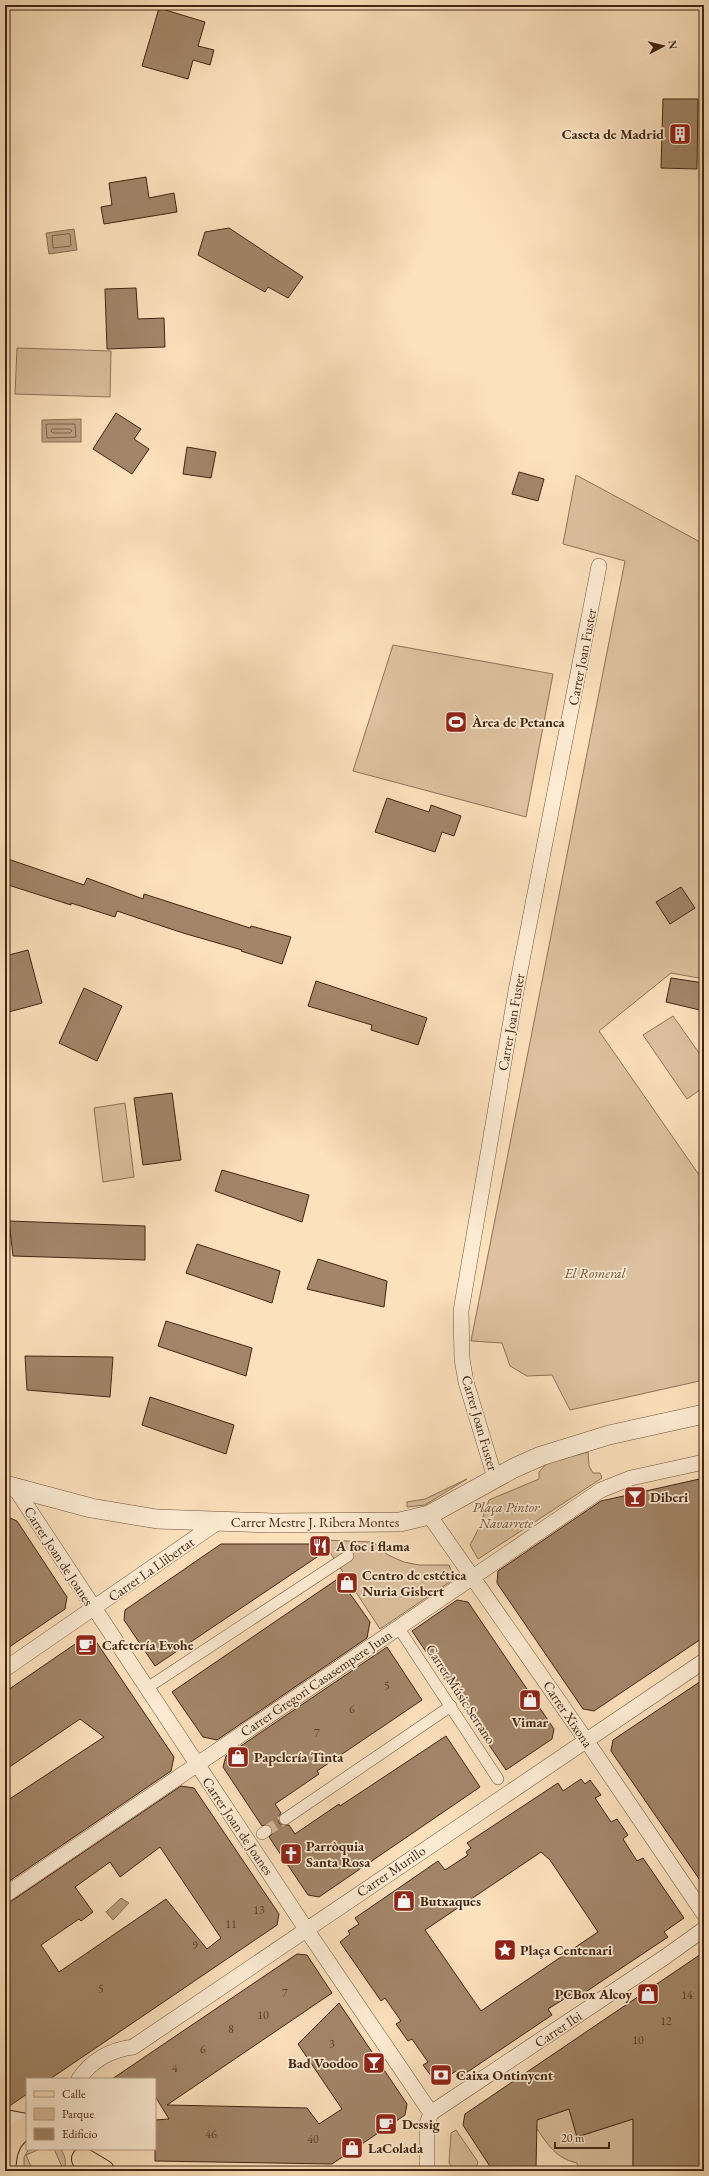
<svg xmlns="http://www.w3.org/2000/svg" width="709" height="2176" font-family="'EB Garamond',serif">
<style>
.green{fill:#ddc1a0;stroke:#907258}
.water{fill:#bda183;stroke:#8c6f55}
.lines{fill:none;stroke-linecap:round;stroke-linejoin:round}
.shore{stroke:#80624a;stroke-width:1}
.building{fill:#a3866a;stroke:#432411;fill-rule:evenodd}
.pedestrian-tunnel{stroke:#d7bb9b;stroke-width:11;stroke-dasharray:11 5.5;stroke-linecap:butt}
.pedestrian-casing{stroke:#71533c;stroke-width:12}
.minor-casing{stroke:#71533c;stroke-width:16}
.tertiary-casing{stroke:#71533c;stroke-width:20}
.secondary-casing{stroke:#432411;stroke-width:24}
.primary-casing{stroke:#432411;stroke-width:24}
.pedestrian{stroke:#fdecd4;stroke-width:11}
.minor{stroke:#fdecd4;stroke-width:15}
.tertiary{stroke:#fdecd4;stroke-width:19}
.secondary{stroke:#fdecd4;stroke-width:22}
.primary{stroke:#fce1bd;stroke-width:22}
.labels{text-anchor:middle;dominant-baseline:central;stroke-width:3.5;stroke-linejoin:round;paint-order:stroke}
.number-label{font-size:12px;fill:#5b3c27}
.poi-label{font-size:14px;font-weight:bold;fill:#432411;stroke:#fdecd4;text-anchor:start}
.street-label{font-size:14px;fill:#432411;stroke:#fdecd4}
.park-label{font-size:14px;font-style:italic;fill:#6a4b35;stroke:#fdecd4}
</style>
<rect width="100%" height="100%" fill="#fce1bd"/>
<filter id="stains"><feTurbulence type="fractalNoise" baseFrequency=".005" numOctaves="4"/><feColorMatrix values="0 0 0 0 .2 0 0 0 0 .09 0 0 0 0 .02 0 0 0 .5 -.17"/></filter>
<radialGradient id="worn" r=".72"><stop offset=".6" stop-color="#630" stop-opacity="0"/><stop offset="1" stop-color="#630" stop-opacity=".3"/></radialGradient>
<path class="green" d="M17,348L111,351L110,397L15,394Z
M576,475L704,544V979L671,973L599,1031L704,1182V1380L570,1410L552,1375L527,1376L510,1366L502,1343L471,1341L625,561L563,544Z
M393,645L553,674L526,817L353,771Z
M673,1016L704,1060V1087L687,1099L643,1035Z
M125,1103L134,1177L103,1182L94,1108Z
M588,1452L589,1466L593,1473H600L602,1478L478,1559L470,1545L479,1528L489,1500L539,1479V1472L547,1463Z
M467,1479L425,1505L407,1507V1502L425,1499Z
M322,1540L373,1542L388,1555L404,1562L419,1565H449L454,1579L380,1629Z
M569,2109L577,2137L633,2119V2171L578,2170L577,2163C557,2159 548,2145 537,2129H526L542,2110L547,2116Z
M456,2130L478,2162L476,2168L452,2167L449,2163L451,2133Z
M29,2149H40L26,2155L33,2171L24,2170V2157Z
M54,2149H61C65,2156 67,2163 64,2171H60L63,2169Z"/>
<path class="water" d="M74,229L77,250L49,254L46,233Z
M81,419V442H42V420Z
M121,1898L129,1903L113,1920L106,1912Z"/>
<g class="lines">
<path class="shore" d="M70,234L71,246L53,248L52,236Z
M48,424H75L76,437L47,438L46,425Z
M53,429H70L72,431L70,433H53L51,431Z"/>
</g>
<path class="building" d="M159,8L205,22L198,46L214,50L210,65L193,60L188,79L142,66Z
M663,99H698L697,169L661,168Z
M146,177L149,198L174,193L177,212L104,224L101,207L112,205L109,183Z
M229,228L303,277L288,298L268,287L265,292L198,255L205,232Z
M136,288L138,319L164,318L165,347L107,349L105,289Z
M116,413L141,429L134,439L149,449L132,474L93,449Z
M187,447L216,452L211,478L183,474Z
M519,472L544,479L538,501L512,494Z
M387,798L429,812L431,805L461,816L454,836L442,832L435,852L375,832Z
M5,858L84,885L87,878L143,899L144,894L250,928L251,926L291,937L282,964L241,951L242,950L183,933L117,911L115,917L71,903V905L5,884Z
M681,887L695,908L670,924L656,902Z
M28,950L42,1003L5,1013V956Z
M671,978L704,983V1011L666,1002Z
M316,981L427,1018L418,1045L371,1030L372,1025L308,1006Z
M84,988L122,1006L97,1061L59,1043Z
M172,1093L181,1160L143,1165L134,1098Z
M222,1170L309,1195L302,1222L215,1191Z
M9,1221L145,1226V1260L13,1256Z
M197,1244L280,1271L272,1303L186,1273Z
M318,1259L387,1281L384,1307L307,1289Z
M166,1321L252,1348L246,1376L158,1346Z
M25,1356L113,1357L110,1397L27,1390Z
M150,1397L234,1425L226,1454L142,1425Z
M704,1478V1637L594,1711L583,1709L497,1583L498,1571L601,1501Z
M5,1516L17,1521L67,1597L65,1609L5,1650Z
M221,1544H316L323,1553L155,1666L124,1620L125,1610Z
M339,1578L370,1622L367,1638L217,1740L203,1737L172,1692Z
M457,1600L468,1602L554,1729L552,1739L506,1770L412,1631Z
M84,1638L95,1640L174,1757L171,1771L5,1884V1802L104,1737L80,1719L5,1770V1692Z
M387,1647L422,1700L317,1771L319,1774L275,1804L281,1813L279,1816V1823L282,1825H289L295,1834L339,1804L340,1806L446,1736L480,1787L319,1897L308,1895L269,1837L273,1833L272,1827L268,1824L262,1826L223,1767L226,1756Z
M704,1679V1886L611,1751L613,1740Z
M581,1779L585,1784L590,1780L601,1795L595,1798L611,1822L617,1819L628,1835L623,1839L637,1861L643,1858L684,1918L664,1932L668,1937L575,1999L572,1994L548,2009L552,2015L460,2077L456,2071L441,2081L439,2078L435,2081L423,2065L428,2062L412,2039L408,2041L396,2024L401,2021L385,1998L381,2001L340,1942L350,1934L348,1931L359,1924L355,1918L406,1883L438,1861L445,1870L468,1855L466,1852L471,1848L467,1843L558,1783L563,1791ZM541,1852L550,1860L598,1932L481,2011L425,1930Z
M181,1786L194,1788L279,1914L277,1925L50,2079H27V2094L5,2109V1904L10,1902ZM160,1847L221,1938L207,1949L166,1899L59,1972L41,1945L79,1919L81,1921L93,1912L75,1887L110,1862L120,1877Z
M704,1952V2171H633V2119L577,2137L569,2109L537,2120L536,2169L491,2168L463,2125L465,2114Z
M297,1954L307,1955L332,1993L167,2105L307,2108L319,2124L342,2109L298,2044L339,2003L407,2104L405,2115L332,2164L155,2161V2120L169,2119L155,2096V2079H112Z"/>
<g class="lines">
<path class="pedestrian-tunnel" d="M266,1831L285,1819"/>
<g class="pedestrian-casing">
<path id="pedestrian" d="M398,1627L498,1779
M147,1688L348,1556
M285,1819L451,1706
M262,1834L266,1831"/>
</g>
<g class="minor-casing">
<path id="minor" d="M495,1478L466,1382L462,1359L461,1311L516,991L599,566
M15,1488L306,1929L431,2113
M429,1515L586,1740L704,1914
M5,1669L218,1522
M5,1895L601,1490L631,1478L704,1462
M79,2079C92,2060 110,2050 133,2047L704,1661
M431,2113L665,1957L704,1929
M427,2171V2124L431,2113"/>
</g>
<g class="tertiary-casing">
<path id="tertiary" d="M5,1485L91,1508L157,1519L272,1523L400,1522L429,1515L514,1468L541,1456L609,1435L704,1414"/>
</g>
<g class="secondary-casing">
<path id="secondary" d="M5,2121L27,2125"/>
</g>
<g class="primary-casing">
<path id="primary" d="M83,2159L103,2171
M5,2162C6,2147 13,2134 27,2127"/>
</g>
<use href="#pedestrian" class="pedestrian"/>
<use href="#minor" class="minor"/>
<use href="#tertiary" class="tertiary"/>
<use href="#secondary" class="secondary"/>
<use href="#primary" class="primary"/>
</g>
<defs>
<g id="building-square" transform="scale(1.15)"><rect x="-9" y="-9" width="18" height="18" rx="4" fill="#8f2418" stroke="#fdecd4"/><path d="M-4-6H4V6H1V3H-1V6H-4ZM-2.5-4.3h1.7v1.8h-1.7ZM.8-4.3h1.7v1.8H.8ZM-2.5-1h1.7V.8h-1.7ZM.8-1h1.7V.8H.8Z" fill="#fff"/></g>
<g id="stadium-square" transform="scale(1.15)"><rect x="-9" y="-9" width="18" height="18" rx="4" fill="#8f2418" stroke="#fdecd4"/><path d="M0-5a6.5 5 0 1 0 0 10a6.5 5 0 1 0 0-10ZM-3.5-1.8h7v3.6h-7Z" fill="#fff"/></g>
<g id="bar-square" transform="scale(1.15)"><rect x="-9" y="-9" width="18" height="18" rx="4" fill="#8f2418" stroke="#fdecd4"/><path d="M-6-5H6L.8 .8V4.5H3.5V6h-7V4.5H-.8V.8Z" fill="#fff"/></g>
<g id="restaurant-square" transform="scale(1.15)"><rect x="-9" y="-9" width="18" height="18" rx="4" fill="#8f2418" stroke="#fdecd4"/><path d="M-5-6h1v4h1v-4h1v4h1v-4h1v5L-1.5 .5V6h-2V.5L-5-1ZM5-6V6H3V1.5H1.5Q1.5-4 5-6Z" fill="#fff"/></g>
<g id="shop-square" transform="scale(1.15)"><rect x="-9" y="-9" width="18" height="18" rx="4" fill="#8f2418" stroke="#fdecd4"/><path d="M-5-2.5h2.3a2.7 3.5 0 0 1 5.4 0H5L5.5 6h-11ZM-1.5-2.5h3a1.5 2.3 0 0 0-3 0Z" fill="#fff"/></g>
<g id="cafe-square" transform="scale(1.15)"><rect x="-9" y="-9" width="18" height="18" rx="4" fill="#8f2418" stroke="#fdecd4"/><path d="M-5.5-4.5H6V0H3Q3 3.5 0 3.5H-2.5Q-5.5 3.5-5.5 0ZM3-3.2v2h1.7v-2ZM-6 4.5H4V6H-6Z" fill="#fff"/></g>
<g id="church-square" transform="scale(1.15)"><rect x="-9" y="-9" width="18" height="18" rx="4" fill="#8f2418" stroke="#fdecd4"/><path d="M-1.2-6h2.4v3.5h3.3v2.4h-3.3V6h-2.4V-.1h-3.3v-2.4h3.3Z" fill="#fff"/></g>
<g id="sight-square" transform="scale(1.15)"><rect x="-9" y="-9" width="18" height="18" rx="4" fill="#8f2418" stroke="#fdecd4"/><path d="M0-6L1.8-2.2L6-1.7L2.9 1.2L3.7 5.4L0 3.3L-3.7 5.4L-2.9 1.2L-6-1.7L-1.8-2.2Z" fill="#fff"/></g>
<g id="bank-square" transform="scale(1.15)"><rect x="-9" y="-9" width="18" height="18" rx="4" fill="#8f2418" stroke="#fdecd4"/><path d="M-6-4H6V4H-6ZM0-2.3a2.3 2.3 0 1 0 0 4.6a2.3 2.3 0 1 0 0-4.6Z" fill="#fff"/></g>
</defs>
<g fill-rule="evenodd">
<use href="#building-square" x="680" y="134"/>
<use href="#stadium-square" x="456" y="722"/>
<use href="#bar-square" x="635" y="1497"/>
<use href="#restaurant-square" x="320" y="1546"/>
<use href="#shop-square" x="347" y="1583"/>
<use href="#cafe-square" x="86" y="1645"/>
<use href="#shop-square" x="530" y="1700"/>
<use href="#shop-square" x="238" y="1757"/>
<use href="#church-square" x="291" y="1854"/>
<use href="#shop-square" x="404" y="1901"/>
<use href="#sight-square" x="505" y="1950"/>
<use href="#shop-square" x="648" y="1994"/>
<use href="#bar-square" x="374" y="2063"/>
<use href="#bank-square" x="441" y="2075"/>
<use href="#cafe-square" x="386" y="2124"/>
<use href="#shop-square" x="352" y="2148"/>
</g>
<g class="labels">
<g class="number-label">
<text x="387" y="1685">5</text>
<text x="352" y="1709">6</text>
<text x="317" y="1733">7</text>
<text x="259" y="1910">13</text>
<text x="231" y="1924">11</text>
<text x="195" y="1945">9</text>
<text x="101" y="1988">5</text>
<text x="285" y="1993">7</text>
<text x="687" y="1995">14</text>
<text x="263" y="2015">10</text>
<text x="666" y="2021">12</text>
<text x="231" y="2029">8</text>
<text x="638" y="2040">10</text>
<text x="332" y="2044">3</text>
<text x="203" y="2049">6</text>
<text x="175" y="2068">4</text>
<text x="211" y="2134">46</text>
<text x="313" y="2139">40</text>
</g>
<g class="poi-label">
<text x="664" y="134" text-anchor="end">Caseta de Madrid</text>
<text x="472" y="722">Àrea de Petanca</text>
<text x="650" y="1497">Diberi</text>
<text x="336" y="1546">A foc i flama</text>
<text x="362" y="1575">Centro de estética<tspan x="362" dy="16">Nuria Gisbert</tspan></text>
<text x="102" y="1645">Cafetería Evohe</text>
<text x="530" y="1722" text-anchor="middle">Vimar</text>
<text x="254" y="1757">Papelería Tinta</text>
<text x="306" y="1846">Parròquia<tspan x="306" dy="16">Santa Rosa</tspan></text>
<text x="420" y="1901">Butxaques</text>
<text x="520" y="1950">Plaça Centenari</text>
<text x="632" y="1994" text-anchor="end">PCBox Alcoy</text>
<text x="358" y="2063" text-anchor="end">Bad Voodoo</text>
<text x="456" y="2075">Caixa Ontinyent</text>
<text x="402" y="2124">Dessig</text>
<text x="368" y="2148">LaColada</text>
</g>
<g class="street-label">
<text transform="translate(582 657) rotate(-79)">Carrer Joan Fuster</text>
<text transform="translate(511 1022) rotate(-80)">Carrer Joan Fuster</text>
<text transform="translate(480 1423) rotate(74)">Carrer Joan Fuster</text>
<text x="315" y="1522">Carrer Mestre J. Ribera Montes</text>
<text transform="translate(59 1556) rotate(57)">Carrer Joan de Joanes</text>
<text transform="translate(151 1569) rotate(-35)">Carrer La Llibertat</text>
<text transform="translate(316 1683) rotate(-34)">Carrer Gregori Casasempere Juan</text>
<text transform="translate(461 1694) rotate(57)">Carrer Músic Serrano</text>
<text transform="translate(568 1714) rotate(56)">Carrer Xixona</text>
<text transform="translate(238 1826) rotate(56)">Carrer Joan de Joanes</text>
<text transform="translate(391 1871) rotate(-34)">Carrer Murillo</text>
<text transform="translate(558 2029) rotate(-34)">Carrer Ibi</text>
</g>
<g class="park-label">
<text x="595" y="1273">El Romeral</text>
<text x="506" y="1507">Plaça Pintor<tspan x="506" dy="16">Navarrete</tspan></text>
</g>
</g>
<rect width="709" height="2176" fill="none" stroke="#fce1bd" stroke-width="20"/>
<rect x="6" y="6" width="697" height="2164" fill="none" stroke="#432411" stroke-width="2"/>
<rect x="10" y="10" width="689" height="2156" fill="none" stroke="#432411"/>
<rect x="26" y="2078" width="130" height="72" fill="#fdecd4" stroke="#b39c86"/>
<rect x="34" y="2091" width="20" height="6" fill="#fce1bd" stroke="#b39c86"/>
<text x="62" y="2098" font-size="12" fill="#432411">Calle</text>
<rect x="34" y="2108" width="20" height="12" fill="#ddc1a0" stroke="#b39c86"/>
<text x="62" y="2118" font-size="12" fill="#432411">Parque</text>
<rect x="34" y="2128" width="20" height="12" fill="#a3866a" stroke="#b39c86"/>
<text x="62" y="2138" font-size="12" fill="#432411">Edificio</text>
<g transform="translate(663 46) rotate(83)" stroke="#fdecd4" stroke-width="3" paint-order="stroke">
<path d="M0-3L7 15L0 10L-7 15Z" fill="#432411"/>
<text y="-6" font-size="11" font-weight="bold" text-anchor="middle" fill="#432411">N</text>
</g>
<path d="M555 2142v6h54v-6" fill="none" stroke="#432411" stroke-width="2"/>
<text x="561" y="2142" font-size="12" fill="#432411" stroke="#fdecd4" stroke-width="3" paint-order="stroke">20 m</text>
<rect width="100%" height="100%" filter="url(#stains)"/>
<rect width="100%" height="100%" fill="url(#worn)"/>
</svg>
